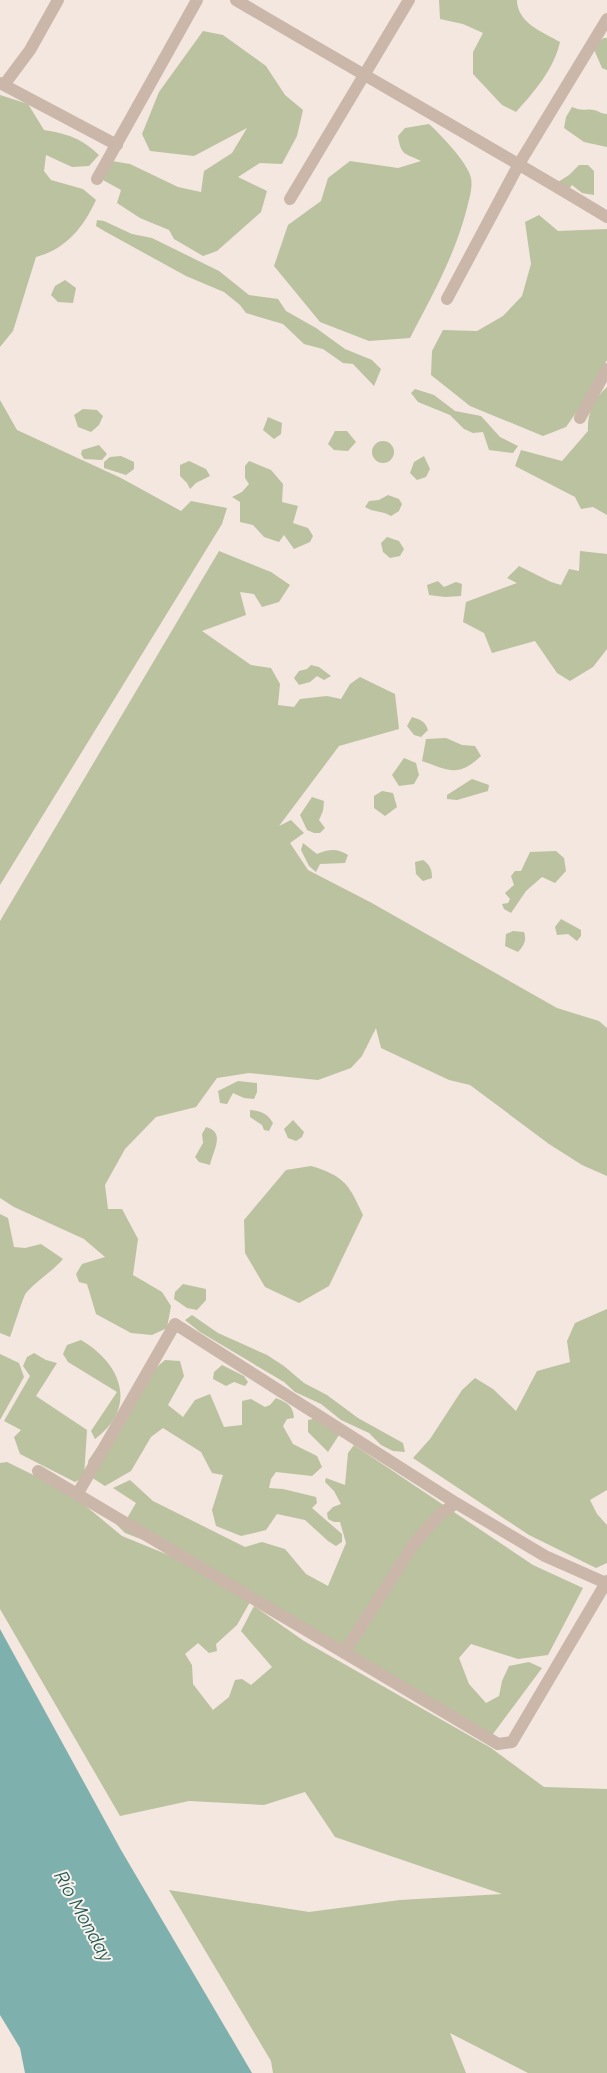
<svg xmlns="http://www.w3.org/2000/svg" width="607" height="2073" font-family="Raleway,sans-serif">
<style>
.green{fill:#bac29f}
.water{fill:#7eb0ad}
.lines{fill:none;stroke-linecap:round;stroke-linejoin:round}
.minor{stroke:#cbb6aa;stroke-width:12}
.labels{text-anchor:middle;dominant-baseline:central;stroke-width:4;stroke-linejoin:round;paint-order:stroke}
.water-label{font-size:19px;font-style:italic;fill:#1f5a58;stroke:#faf2eb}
</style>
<rect width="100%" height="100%" fill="#f3e7df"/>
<path class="green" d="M439,0H517C517,23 543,32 560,42C554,69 534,92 516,112L502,105L473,74V52L483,33L463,24L440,19Z
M203,31L223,35L266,66L285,95L303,110L297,136L282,164L260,163L238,177L267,191L261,212L217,251L203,256L174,239L169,230L140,218L117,203L121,190L103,180L112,161L130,164L178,187L201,192L204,171L232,153L247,128L194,156L150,151L142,134L159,92Z
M604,38H607V70L602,68L592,45Z
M0,95L28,104L44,130C68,134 81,138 99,155L89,166L72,167L46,155L44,171L51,180L83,189L96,200C83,228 66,249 36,257L13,331L0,347Z
M572,107C584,112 585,108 594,110C599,111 601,114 607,114V147L584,142L564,128L566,117Z
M429,124C441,135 468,163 471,178C473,188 469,199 467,208C455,255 432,296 410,338L369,341L320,322L274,266L288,225L321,201L328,178L350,161L398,168L421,161C406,153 401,157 398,136L405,128Z
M579,165H588L594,171V195L582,193L572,185L566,193L558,182L569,175Z
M539,215L558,231L607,229V360L585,400L566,427L543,436L470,406L431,375L432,351L443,330L477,331L503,316L522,296L531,264L525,222Z
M97,220L104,221L132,234L152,238L219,271L249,295L278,299L286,311L316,328L345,349L372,360L381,369L374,386L353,364L343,363L323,349L304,344L283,324L246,313L240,305L224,292L186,276L106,232L96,226Z
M65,280L76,288L73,303L58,302L51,295L55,286Z
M607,387V515L593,507L581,509L575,497L515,466L521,450L562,461L588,431C587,413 594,399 607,387Z
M415,389L434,395L455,411L481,416L500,437L518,446L513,453L489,450L483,432L473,433L464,429L450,415L418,402L411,393Z
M0,400L17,430L121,478L181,511L191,501L227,508L222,524L0,885Z
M83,409L97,410L103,416L99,425L91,432L78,427L74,415Z
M268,417L282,423L281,434L274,439L263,430Z
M335,431H347L356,442L348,451L334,450L328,444Z
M372 452a11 11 0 1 1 22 0a11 11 0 1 1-22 0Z
M99,445L107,454L102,460L84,459L81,454L82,450Z
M121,456L134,462V469L126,475L104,468V462L110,457Z
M424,456L430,469L426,477L417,480L410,473L414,462Z
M189,461L206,469L210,476L196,483L190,489L187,483L180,476V465Z
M249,461L271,470L283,484L282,502L298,506L293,523L308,528L313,536L310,542L294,549L284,535L279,542L264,537L253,525L240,522V502L232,497L242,492L249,484L245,478V466Z
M388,495L399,499L402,504L399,511L391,516C381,510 375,513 365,507L369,501L379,500Z
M387,537L399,541L404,549L400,556L390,558L383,552L381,543Z
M219,551L271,572L290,585L279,602L262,607L254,594L240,592L246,615L202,631L251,665L271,668L280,684L278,705L294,707L300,699L327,696L341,699L350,684L360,677L395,694L399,729L339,746L279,826L291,820L304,833L290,843L308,870L370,902L557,1008L599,1021L607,1028V1176L582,1165L549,1144L470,1085L449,1080L381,1048L376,1028L362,1056L351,1068L318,1080L249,1073L217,1078L196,1107L156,1117L125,1149L105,1185L108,1209H122L138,1239L133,1275L162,1292L171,1306L167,1328L152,1335L131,1333L96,1314L87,1284L79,1282L76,1274L82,1264L105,1257L84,1239L14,1207L0,1198V921Z
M580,551L607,554V649L593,667L570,681L557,673L535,641L492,653L484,633L463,622L466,602L517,583L507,578L519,566L551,582L561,585L569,569L579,571Z
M438,581L444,587L456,582L462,584L461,596L445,597L429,595L427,585Z
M311,665L319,667L331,676L324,680L317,676L310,682L299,685L294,678L299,671L307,669Z
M412,717C421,720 425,721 428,730L421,737L414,735L407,726Z
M446,738L462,745L475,746L481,756C458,778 448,770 422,761L426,739Z
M404,758L416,763L419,775L414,784L399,786L392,775Z
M472,779L489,785L488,791L457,800L447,799V795Z
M382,791L393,793L397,807L385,816L374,808V796Z
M312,797L324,801L323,811L319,820L325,828L320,833H314L307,830L300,815Z
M303,843L317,854C329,849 337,848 348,855L345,863L320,864L316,872L309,866L301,850Z
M556,851L564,858L566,871L555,883L542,877L526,891L511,913L504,909L502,904L508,903L510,899L505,893L514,885L511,876L515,871H521L530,852Z
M423,860C430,865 432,869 432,878L423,881L416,874L415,862Z
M561,919L581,930V936L577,941L568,934L557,935L555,927Z
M513,931L524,932C527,940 524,945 518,952L505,946L506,934Z
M238,1081L257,1083V1092L254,1099L244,1098L233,1093L227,1104L220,1103L218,1091Z
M250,1110C261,1111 267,1113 273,1123L269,1131L264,1130L262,1125L250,1117Z
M293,1120L304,1132L302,1137L296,1141L288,1138L284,1129Z
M206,1127C226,1132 213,1151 210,1165L199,1162L195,1157L203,1143L202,1134Z
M311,1166C345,1176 349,1185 363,1215L329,1286L299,1303L265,1287L245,1253L244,1220L286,1170Z
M0,1214L8,1218L14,1247L25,1248L41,1244L63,1259C52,1272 37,1280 26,1293C23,1297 13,1330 10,1337L0,1333Z
M183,1284L206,1289V1300L197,1310L187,1308L174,1299L175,1292Z
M607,1309V1490L590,1500L597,1514L607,1525V1563L596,1568L529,1535L413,1458L430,1439L462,1390L475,1378L493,1389L516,1411L537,1371L570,1362L567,1341L575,1323Z
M192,1315L218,1333L267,1355L284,1366L304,1383L327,1395L358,1418L403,1443L405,1452L393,1451L381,1445L369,1433L341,1420L321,1404L295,1392L284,1382L200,1332L185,1320Z
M81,1340C122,1364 138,1407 95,1439L91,1431L117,1392L68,1362L63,1354L67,1345Z
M34,1353L46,1360L57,1363L36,1396L87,1430L84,1477L75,1482L20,1454L14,1437L21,1430L4,1421L30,1376L23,1366L27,1357Z
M0,1354L19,1363L24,1377L0,1420Z
M165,1360L180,1361L184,1376L168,1405L183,1417L195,1400L210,1394L224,1427L242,1425V1401L251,1399L265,1407L270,1405L276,1398C287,1403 293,1405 294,1418L287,1419L283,1426L293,1444L317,1456L322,1467L312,1476L276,1472L271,1479L269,1488L283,1489L316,1497L317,1503L312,1508L342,1534V1542L336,1546L328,1541L305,1520L277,1514L266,1530L241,1536L216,1526L212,1510L223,1475L212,1473L201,1452L163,1428L151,1437L131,1471L105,1486L91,1477L88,1461L112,1426L158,1366Z
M222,1365L244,1376L248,1382L245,1386L234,1382L226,1386L213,1379L214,1372Z
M317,1418L339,1435L328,1452L308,1432V1420Z
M354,1445L533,1565L583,1588L548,1655L518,1659L471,1644L459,1658L469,1684L486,1703L499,1696L502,1681L509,1666L529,1662L542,1668L490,1738L203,1563L125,1533L114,1522L126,1520L136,1503L113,1488L130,1480L153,1501L245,1547L262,1542L285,1549L306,1574L328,1586L346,1543L340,1522H334L328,1519L327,1513L333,1507L341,1504L334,1491L325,1482L326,1478L345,1485L348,1453Z
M7,1462L70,1493L122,1536L200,1568L250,1602L237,1625L216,1644L217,1651L209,1653L198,1643L185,1654L192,1665L193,1684L213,1710L229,1697L235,1680L242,1679L251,1685L272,1667L241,1631L254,1606L304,1641L491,1748L544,1787L607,1789V2073H528L450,2033L466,2073H273L271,2061L169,1890L309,1912L400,1900L502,1894L335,1837L305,1792L264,1805L189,1801L120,1816L0,1609V1463Z"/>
<path class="water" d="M0,1629L121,1850L252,2073H25L20,2048L0,2015Z"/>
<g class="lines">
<path class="minor" d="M236,0C359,73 485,143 607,217
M0,83L117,145
M4,85L30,50L58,0
M97,179L197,0
M290,199L409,0
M447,299L519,164L607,19
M580,418L607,369
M38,1471L498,1744L512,1742L607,1581
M78,1493L175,1324L456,1503L545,1556L606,1583
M344,1653L413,1545L439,1515L456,1503"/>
</g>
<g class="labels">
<g class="water-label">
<text transform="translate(84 1916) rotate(61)">Río Monday</text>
</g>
</g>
</svg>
